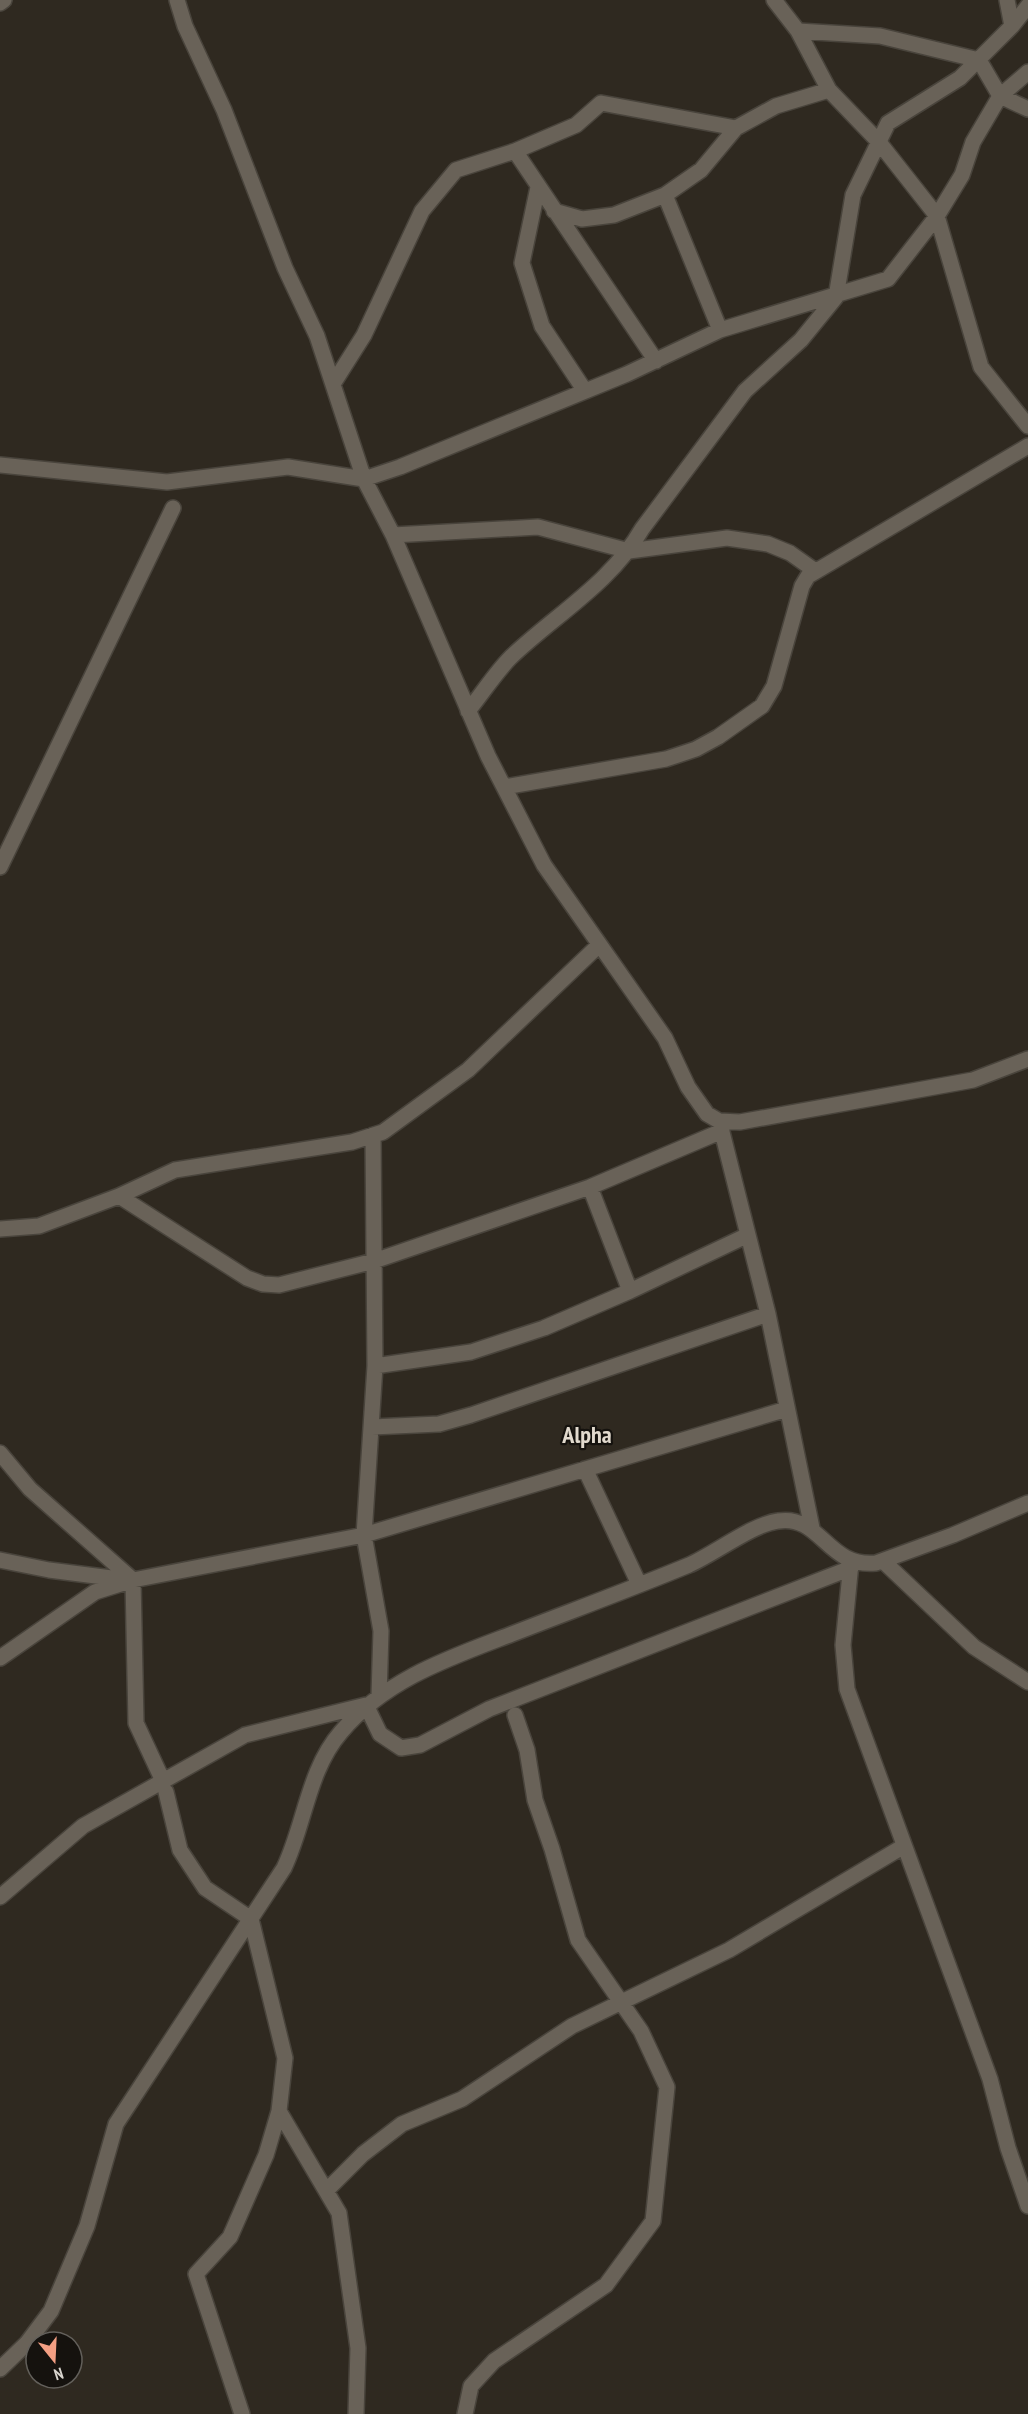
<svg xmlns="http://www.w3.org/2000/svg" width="1028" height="2414" font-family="'PT Sans Narrow',sans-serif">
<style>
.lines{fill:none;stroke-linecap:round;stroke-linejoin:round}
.minor-casing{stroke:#49443c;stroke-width:18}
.minor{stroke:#696258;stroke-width:15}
.labels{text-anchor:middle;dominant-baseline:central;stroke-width:4.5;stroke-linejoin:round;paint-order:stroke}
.quarter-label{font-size:24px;font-weight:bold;fill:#e2dace;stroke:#15120e}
</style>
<rect width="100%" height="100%" fill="#2f2920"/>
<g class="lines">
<g class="minor-casing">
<path id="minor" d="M177,0L185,26L224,110L285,268L317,336L364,479L393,535L488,756L544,865L665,1038L688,1087L707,1114L719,1121L740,1122L973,1080L1028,1059
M774,0L798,31L880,36L979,60L1000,96L1028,109
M0,3L4,0
M1012,26L1028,6
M798,31L829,90
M1028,72L1000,96L973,142L962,175L937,216L981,367L1028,426
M515,151L656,361
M538,187L522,263L542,326L585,391
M665,195L701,170L736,128
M554,211L582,219L614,215L665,195L720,330
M0,465L167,482L288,467L364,479L400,467L627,374L720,330L888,279L937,216L878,141L829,90L776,106L736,128L601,103L576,125L515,151L456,170L422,211L364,335L333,384
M393,535L538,527L629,551L727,538L768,544L790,553L814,570
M468,711C482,694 495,673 511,657C554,616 612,582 642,529L745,391L801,340L836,297L853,195L888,123L960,78L1012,26L1007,0
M504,787L666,759L696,749L718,737L762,706L774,686L802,586L808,576L1028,446
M0,867L173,508
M720,1124L768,1314L812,1528
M373,1135L375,1366L364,1535L381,1631L379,1696
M590,1187L630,1291
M119,1196L247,1278L263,1284L279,1285L374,1261L590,1187L722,1131
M0,1229L39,1226L119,1196L175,1170L352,1142L383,1132L468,1070L599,945
M375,1366L471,1352L544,1328L630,1291L748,1235
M372,1427L439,1424L471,1415L768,1314
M0,1453L30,1489L133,1580L136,1723L163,1781
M585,1469L639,1584
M0,1560L49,1570L127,1580
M883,1561L974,1647L1028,1682
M851,1563L843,1645L847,1689L990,2079L1008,2148L1028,2206
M0,1658L95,1592L133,1580L364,1535L787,1409
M166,1792L180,1850L205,1888L251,1919L285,2058L279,2111L266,2155L230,2237L196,2274L242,2414
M0,1897L83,1826L245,1735L366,1705L380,1734L401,1748L420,1745L489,1709L851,1568
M279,2111L339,2213L358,2348L356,2414
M326,2191L363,2154L402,2124L462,2099L572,2026L729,1950L904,1846
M0,2369L27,2343L51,2311L87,2226L116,2124L284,1868C305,1824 308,1770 341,1732C386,1679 449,1658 512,1634C571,1611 631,1589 689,1565C714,1554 753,1524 778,1521C821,1514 827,1568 876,1563L953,1535L1028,1503
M465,2414L471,2386L494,2361L606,2285L653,2221L667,2087L641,2031L578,1940L552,1849L535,1800L527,1750L515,1715"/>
</g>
<use href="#minor" class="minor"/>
</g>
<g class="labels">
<g class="quarter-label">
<text x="587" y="1434">Alpha</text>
</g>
</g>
<g transform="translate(54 2360) rotate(162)"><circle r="28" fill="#15120e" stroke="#63605b" stroke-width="1.5"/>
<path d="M0-4.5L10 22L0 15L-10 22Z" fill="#f39f83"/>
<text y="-9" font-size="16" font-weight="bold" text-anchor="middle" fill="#d9d5cf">N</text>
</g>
</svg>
